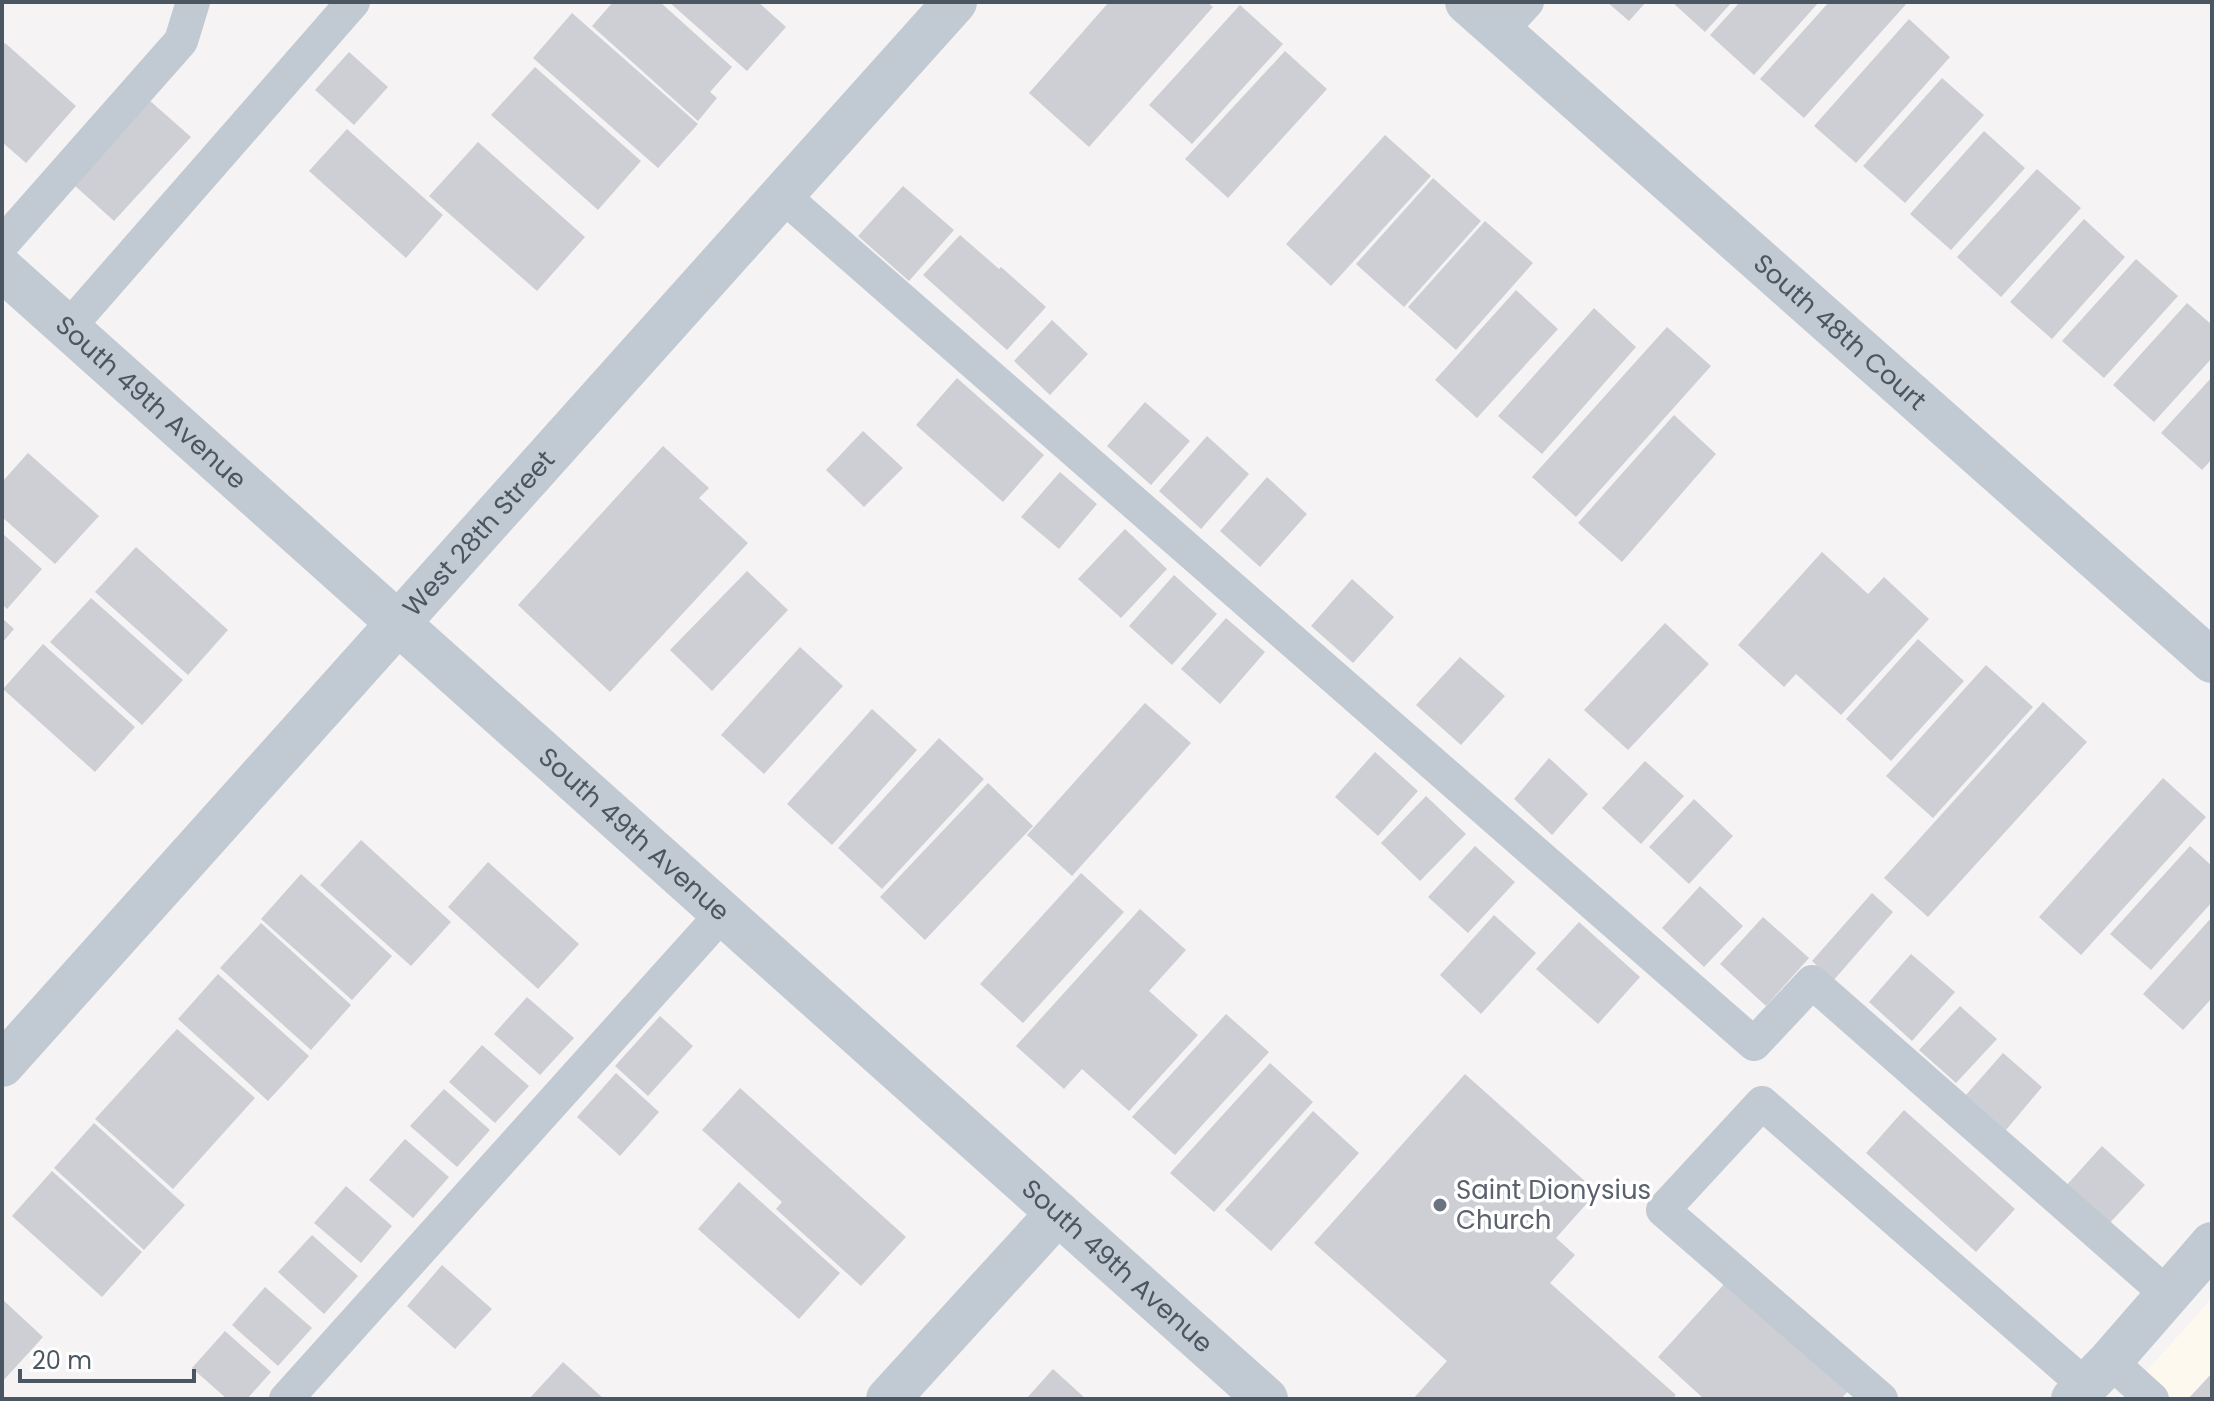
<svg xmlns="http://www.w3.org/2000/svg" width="2214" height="1401" font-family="Poppins,sans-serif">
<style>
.commercial{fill:#fdf9ef}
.building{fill:#cdcfd5}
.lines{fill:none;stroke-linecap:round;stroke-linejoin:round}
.lane{stroke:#c1cad2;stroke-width:34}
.street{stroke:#c1cad2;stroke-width:44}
.worship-dot{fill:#6b7280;stroke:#fff;stroke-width:3}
.labels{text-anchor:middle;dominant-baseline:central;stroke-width:7;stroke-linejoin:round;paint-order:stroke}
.street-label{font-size:26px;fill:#4a5661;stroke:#fff}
.worship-label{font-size:26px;fill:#5b616d;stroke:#fff;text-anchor:start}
</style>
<rect width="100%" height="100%" fill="#f5f3f3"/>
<path class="commercial" d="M2212,1298V1399H2121Z"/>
<path class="building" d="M613,2H660L732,67L710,92L717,98L698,121L592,26Z
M669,2H758L786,27L747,71Z
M1109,2H1207L1213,7L1089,147L1029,93Z
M1607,2H1646L1629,21Z
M1672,2H1732L1705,32Z
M1740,2H1819L1754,75L1710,35Z
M1829,2H1908L1804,118L1760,79Z
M1240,5L1283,44L1192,144L1149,105Z
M572,13L698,124L658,168L533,58Z
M1909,19L1950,57L1856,163L1814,126Z
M5,43L76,106L26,163L2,142V46Z
M1285,51L1327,89L1228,198L1185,159Z
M349,52L388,87L354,125L315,90Z
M535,67L641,161L598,210L491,115Z
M1942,78L1984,115L1905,203L1863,166Z
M149,100L191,137L114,221L73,184Z
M347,129L443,215L406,258L309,171Z
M1984,131L2025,168L1951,250L1910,214Z
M1385,135L1431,176L1331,286L1286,244Z
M478,142L585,237L537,291L429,196Z
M2037,169L2081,208L2001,297L1957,257Z
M1433,178L1481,221L1404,307L1356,264Z
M903,186L954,230L909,281L858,236Z
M2084,219L2125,257L2052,339L2010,302Z
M1485,221L1533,263L1456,350L1408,307Z
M960,235L999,269L1001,267L1046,307L1007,350L923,275Z
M2136,259L2178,296L2104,378L2062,341Z
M1516,290L1558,329L1477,418L1435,380Z
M2187,303L2212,325V358L2154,422L2113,385Z
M1594,308L1636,347L1542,454L1498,416Z
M1052,320L1088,354L1050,395L1014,361Z
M1667,327L1711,366L1576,517L1532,477Z
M2212,377V459L2202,470L2161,433Z
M957,378L1044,455L1003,502L916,425Z
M1145,402L1190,441L1151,485L1107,446Z
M1674,415L1716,454L1622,562L1578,523Z
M863,431L903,468L864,507L826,470Z
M1207,436L1249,474L1201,529L1159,491Z
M663,446L709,488L699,498L748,543L610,692L518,605Z
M28,453L99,516L55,564L2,517V482Z
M1060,472L1097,504L1059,549L1021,517Z
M1267,477L1307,514L1260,567L1220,531Z
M1125,529L1167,569L1121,618L1078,579Z
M2,533L42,569L7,609L2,604Z
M136,547L228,630L188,675L95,592Z
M1822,552L1868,594L1884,577L1929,619L1841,715L1796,674L1784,687L1738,645Z
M747,571L788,610L712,691L670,650Z
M1174,575L1217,614L1172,665L1129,626Z
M1352,579L1394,617L1353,663L1311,626Z
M91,598L183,680L142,725L50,642Z
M2,618L14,629L2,643Z
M1226,618L1265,652L1220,704L1181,669Z
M1665,623L1709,664L1628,750L1584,710Z
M1918,639L1964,681L1891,761L1846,719Z
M43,644L135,727L95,772L3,689Z
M800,647L843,686L764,774L721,735Z
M1460,657L1505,696L1461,745L1416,705Z
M1986,665L2033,707L1933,818L1886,776Z
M2043,702L2087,742L1928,917L1884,878Z
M1145,703L1191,743L1072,876L1027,835Z
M872,709L917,750L832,845L787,804Z
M939,738L984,779L882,889L838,848Z
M1375,752L1418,791L1378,836L1335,797Z
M1549,758L1588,794L1552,835L1514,799Z
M1645,761L1684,796L1641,844L1602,808Z
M2163,778L2206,817L2081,955L2039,917Z
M988,783L1033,826L925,940L880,897Z
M1426,796L1466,834L1420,881L1381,843Z
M1694,799L1733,836L1689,884L1649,847Z
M361,840L451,922L411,966L320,885Z
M1475,846L1515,882L1468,933L1428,897Z
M2190,846L2212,866V902L2151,970L2110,934Z
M488,862L579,944L538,989L448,907Z
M1081,873L1124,912L1023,1023L980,984Z
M301,874L392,956L352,1000L261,919Z
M1700,886L1743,926L1704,967L1662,928Z
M1872,893L1893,912L1833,981L1812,961Z
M1140,909L1186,950L1149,991L1198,1035L1129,1111L1082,1069L1064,1089L1016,1046Z
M1494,915L1536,953L1481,1014L1440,975Z
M1763,917L1809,958L1766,1006L1720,964Z
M2212,917V998L2183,1030L2143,994Z
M1579,922L1640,977L1598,1024L1536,969Z
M261,923L351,1005L311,1050L220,968Z
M1911,954L1955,992L1912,1041L1869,1002Z
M218,974L309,1056L268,1101L178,1019Z
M527,997L574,1038L540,1075L494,1034Z
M1960,1006L1997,1039L1956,1083L1919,1050Z
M1226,1014L1269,1052L1175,1155L1132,1117Z
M660,1016L693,1046L648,1096L615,1066Z
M177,1029L255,1098L173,1189L95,1119Z
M482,1045L529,1086L495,1123L449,1082Z
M2003,1053L2042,1087L2006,1130L1966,1095Z
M1270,1063L1313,1102L1214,1212L1170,1173Z
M616,1073L659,1112L620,1156L577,1117Z
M1465,1074L1597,1192L1556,1238L1575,1255L1550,1283L1676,1395L1672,1399H1413L1447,1361L1314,1243Z
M740,1088L906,1237L861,1286L776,1209L782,1202L702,1130Z
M444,1089L490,1130L457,1167L410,1126Z
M1904,1110L2015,1209L1976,1252L1866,1153Z
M1313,1111L1359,1153L1271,1251L1225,1210Z
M94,1123L185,1205L144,1250L54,1168Z
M405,1139L449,1177L413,1218L369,1180Z
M2102,1146L2145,1185L2107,1226L2064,1188Z
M52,1171L142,1252L102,1297L12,1216Z
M739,1182L840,1273L799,1319L698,1229Z
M346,1186L392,1226L361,1263L314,1223Z
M312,1235L358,1276L324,1314L278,1272Z
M442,1265L492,1309L455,1349L407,1306Z
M1727,1281L1849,1390L1841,1399H1704L1658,1357Z
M265,1287L312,1328L278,1366L232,1325Z
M2,1299L43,1337L2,1382Z
M225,1331L271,1372L247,1399H227L192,1368Z
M563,1362L604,1399H529Z
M1053,1369L1086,1399H1026Z
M2212,1373V1399H2188Z"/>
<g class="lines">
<path class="lane" d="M1500,31L1527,2
M782,195L1754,1044L1812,982L2167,1294
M2,244L181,41L193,2
M68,328L353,2
M2110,1361L2152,1399
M286,1399L723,913
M1881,1399L1663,1210L1762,1103L2085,1385"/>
<g class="street">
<path id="s1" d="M1467,2L2212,661"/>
<path id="s2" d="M2,269L1266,1399"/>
<path id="s3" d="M2,1065L955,2"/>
<path d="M888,1399L1058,1213"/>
<path d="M2073,1399L2110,1361L2212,1244"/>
</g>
</g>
<circle class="worship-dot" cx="1440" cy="1205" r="8"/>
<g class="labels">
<g class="street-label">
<text stroke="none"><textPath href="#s1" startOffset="498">South 48th Court</textPath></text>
<text stroke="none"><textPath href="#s2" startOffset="200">South 49th Avenue</textPath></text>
<text stroke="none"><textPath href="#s3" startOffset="714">West 28th Street</textPath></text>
<text stroke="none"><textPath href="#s2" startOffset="848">South 49th Avenue</textPath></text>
<text stroke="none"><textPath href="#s2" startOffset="1496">South 49th Avenue</textPath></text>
</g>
<g class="worship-label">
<text x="1456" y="1190">Saint Dionysius<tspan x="1456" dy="30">Church</tspan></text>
</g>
</g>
<rect width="2214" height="1401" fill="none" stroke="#4a5661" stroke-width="8"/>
<path d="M20 1369v12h174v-12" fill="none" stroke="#4a5661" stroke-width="4"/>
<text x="32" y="1369" font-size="24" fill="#4a5661" stroke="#ffffff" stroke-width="6" paint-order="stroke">20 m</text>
</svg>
